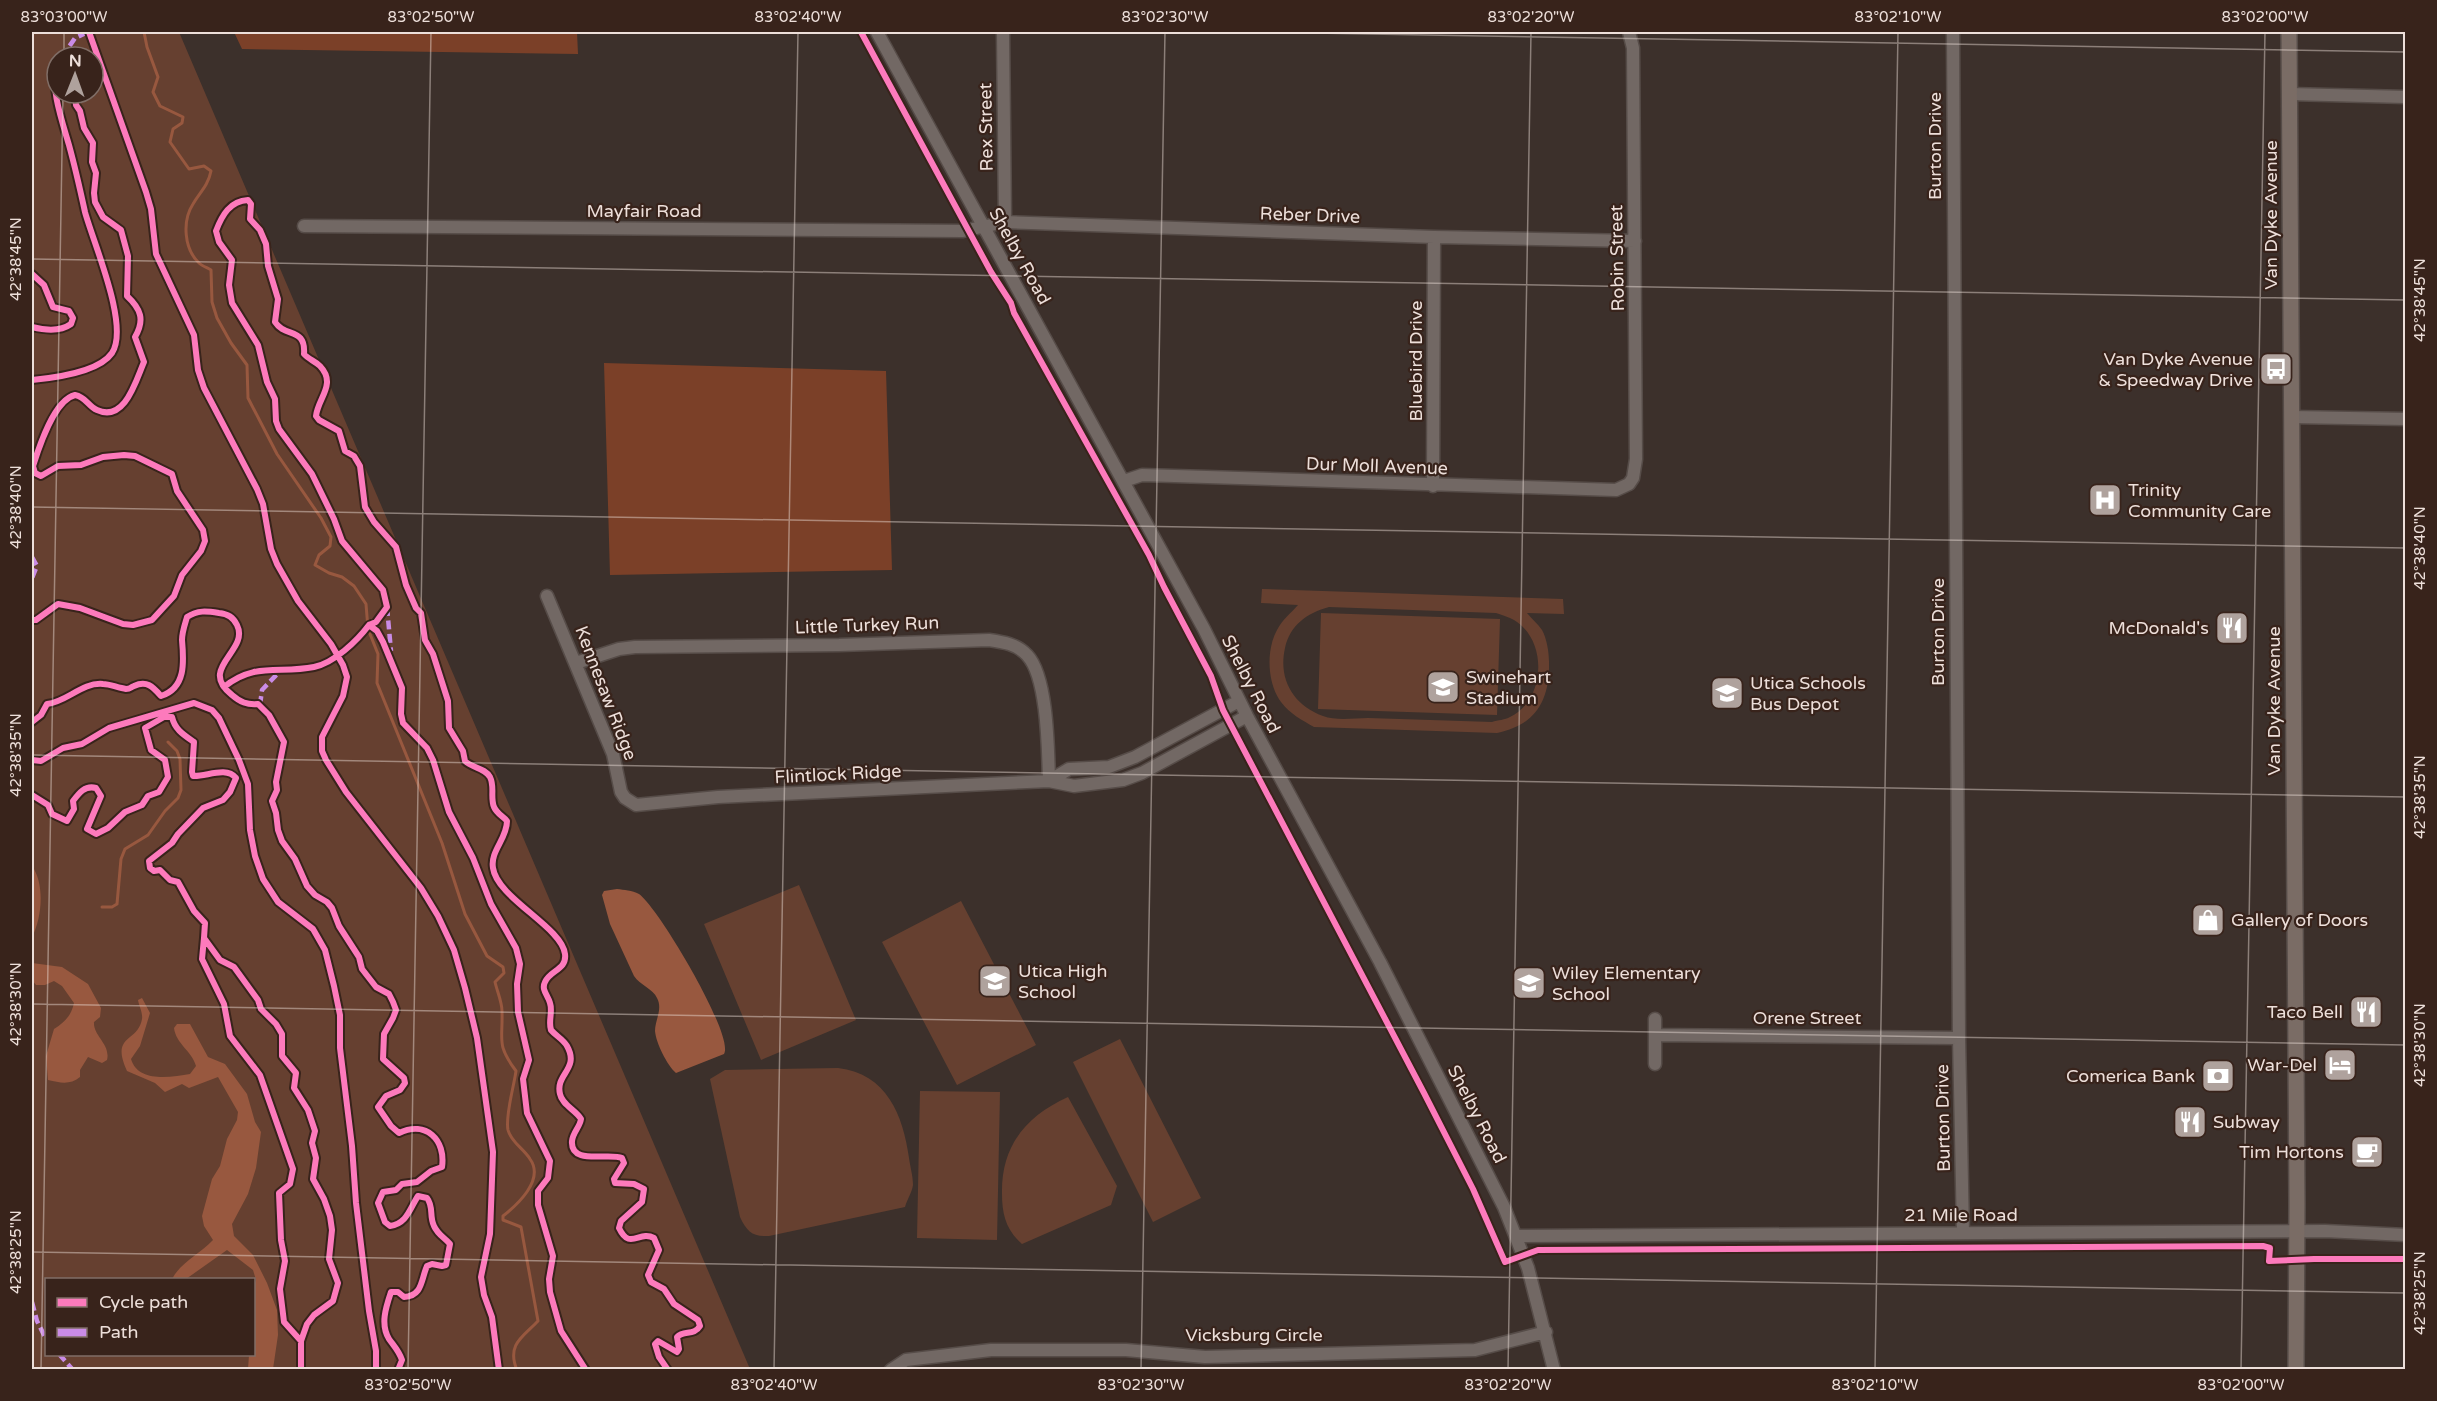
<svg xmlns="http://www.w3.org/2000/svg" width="2437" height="1401" font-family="'Varela Round',sans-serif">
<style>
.green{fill:#664030;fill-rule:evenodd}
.forest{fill:#7b4028}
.water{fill:#98583f}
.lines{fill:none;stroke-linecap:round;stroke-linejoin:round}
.stream{stroke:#98583f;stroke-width:3}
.minor-casing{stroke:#564c48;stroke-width:15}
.major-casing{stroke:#564c48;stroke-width:18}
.minor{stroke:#726864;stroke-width:12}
.major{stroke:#7a6c65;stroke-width:15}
.quiet{stroke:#ca8be6;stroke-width:4.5;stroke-dasharray:9 4.5;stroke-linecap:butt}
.cycleway-casing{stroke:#38231b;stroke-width:10}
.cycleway{stroke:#fd7abc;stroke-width:6}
.ticks{fill:none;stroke:#eddfda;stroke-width:1.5;stroke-opacity:0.45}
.labels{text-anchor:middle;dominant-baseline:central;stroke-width:4.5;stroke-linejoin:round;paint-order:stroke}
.street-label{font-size:18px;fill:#eddfda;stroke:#38231b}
.poi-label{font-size:18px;fill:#eddfda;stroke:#38231b;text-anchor:start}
.neatline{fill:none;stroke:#eddfda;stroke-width:2}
.ticks-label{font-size:15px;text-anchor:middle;fill:#eddfda}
</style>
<rect width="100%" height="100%" fill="#3c302b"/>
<path class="green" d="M32,32H179L750,1369H32ZM57,57H93V93H57ZM46,1280H254V1354H46Z
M1262,589L1563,599L1564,614L1527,613C1531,618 1538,624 1542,630C1547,639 1549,653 1549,662C1550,700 1536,725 1497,733L1314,727C1302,720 1290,714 1281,702C1267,683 1266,650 1277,630C1282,620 1291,613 1298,605L1261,603ZM1329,607L1496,613C1502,615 1509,617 1514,620C1548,640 1546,700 1510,717C1505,720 1498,720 1492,722C1451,721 1410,719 1368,718C1355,718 1336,721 1323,716C1293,705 1278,679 1285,648C1290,625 1307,613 1329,607Z
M1321,613L1500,619L1497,715L1318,709Z
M799,885L856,1020L761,1060L704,924Z
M961,901L1036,1045L957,1085L882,942Z
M1120,1039L1201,1198L1153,1222L1073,1062Z
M838,1068C887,1074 903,1115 909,1158C910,1166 913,1176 913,1185C912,1192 907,1200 905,1207L769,1236C753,1237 747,1232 740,1217L710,1079L725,1070Z
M920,1091L1000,1092L997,1240L917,1238Z
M1068,1097L1117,1186L1111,1205L1022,1244C1006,1230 1002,1214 1002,1194C1001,1146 1026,1116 1068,1097Z"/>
<path class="forest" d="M234,32H577L578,54L242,49Z
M604,363L886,371L892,570L610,575Z"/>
<path class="water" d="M32,866C45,884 42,918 32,937Z
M617,889C624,890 632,890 639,894C658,907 735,1036 724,1054L676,1073C667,1065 656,1043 655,1031C655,1020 663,1009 657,998C653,989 640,985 634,976L610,924L602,895L604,891Z
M32,963L62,967L88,984L101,1008L100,1017L94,1022C93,1036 111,1044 107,1060L102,1063L88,1057L80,1070V1077C70,1085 61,1083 48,1080L46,1056L54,1029C65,1022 71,1016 74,1003L62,986L54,981L45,985H36L32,980Z
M142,998L150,1013L140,1046L131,1059C138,1083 171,1077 190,1074L196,1066C192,1051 176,1044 174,1028L177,1024H190L208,1057L225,1064L247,1094L255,1122L261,1132L256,1168L248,1194L232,1224L234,1236L253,1255L267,1283L277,1310L278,1335L273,1369H248L249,1355L254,1354V1286L256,1280L253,1270L227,1250L186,1279H172C181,1262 200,1254 213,1240L204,1226L202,1216L212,1179L220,1166L227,1139L237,1120L238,1112L218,1077L189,1088L182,1084L165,1092L155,1083L127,1071C110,1034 138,1043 142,1019C143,1013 139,1006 138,1000Z"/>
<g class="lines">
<path class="stream" d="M144,32L147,47L158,77L153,92L160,106L183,117L182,123L173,129L170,142L189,169L204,166L211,171C208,186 200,192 193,204C182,221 184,249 199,263C202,266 208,268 211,270L212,302L217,318L231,343L247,365L248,398L277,454L321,518L331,537L330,546L319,555L315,565L329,573L342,577L354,586L366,604L368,629L378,654L377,683L442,843L465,914L487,956L503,967L504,973L495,982C497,991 502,1002 502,1011C503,1041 496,1044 516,1071C514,1086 505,1116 508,1130C511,1142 524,1149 530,1159C545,1180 517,1205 503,1216V1220L521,1227L538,1321C524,1336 506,1344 517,1370
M102,907H112L117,904L121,859L125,849L148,835L165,811L178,798L181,790L180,759L177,751L168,742"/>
<g class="minor-casing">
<path id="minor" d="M877,32L1204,629L1247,716L1380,962L1504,1207L1528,1268L1554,1370
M1003,32L1005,222
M1953,32L1959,1038L1963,1233
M2290,94L2406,97
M304,226L963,231L1005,222L1434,237L1635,241
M2292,417L2406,419
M1124,481L1142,475L1616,490L1629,484L1633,478L1636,459L1633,48L1629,32
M1433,486L1434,237
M547,596L613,754L621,792L625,798L636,805L718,797L1049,781L1074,786L1123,780L1142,773L1247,716
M576,663L619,649L635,647L839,645L989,640C1003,642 1017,644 1027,655C1048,677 1048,751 1049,781
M1049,781L1069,769L1109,767L1135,757L1239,701
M1655,1035L1959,1038
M1655,1064V1019
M1517,1236L2325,1231L2406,1235
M891,1370L906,1360L991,1350H1126L1205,1357L1475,1350L1546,1332"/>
</g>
<g class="major-casing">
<path id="major" d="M2289,32L2297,1204L2296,1370"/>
</g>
<use href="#minor" class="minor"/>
<use href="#major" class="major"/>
<path class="quiet" d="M62,57L75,38L88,32
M32,557L37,566L32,578
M387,607L391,651
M260,705L262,690L281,670
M32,1302L37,1321L46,1339
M59,1354L73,1370"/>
<g class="cycleway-casing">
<path id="cycleway" d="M89,32L146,192L151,209L156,254L194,335L198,370L204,388L257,489L263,504L271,549L277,564L298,601L331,644L343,665L347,677L343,696L322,737V751L326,760L346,792L421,888L438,916L454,950L465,988L477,1038L493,1152L490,1234L481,1277L484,1295L492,1317L499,1370
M861,32L991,272L1011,303L1014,313L1149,555L1164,587L1211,676L1223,710L1424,1093L1473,1189L1505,1262L1538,1250L2263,1246L2270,1248L2269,1261L2314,1259H2406
M32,274L44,285L53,307L69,311L73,318L71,324C60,332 44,330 32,327
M32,380C53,378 99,372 112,353C130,326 93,242 85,212C80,189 75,167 69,145C63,124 49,85 57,65
M32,620H36L58,604L80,608L123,624L133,625L152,620L174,596L182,575L201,551L205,541L203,530L177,491L172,474L135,456L124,455L103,457L81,465L58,466L41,476L35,473L33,466C39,447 54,400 75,395C86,397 88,406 97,410C125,423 136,380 144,362L135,337C145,320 141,309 127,296L128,256L121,230L103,217L95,202L94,193L96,173L92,162L93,143L84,128L80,111L76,105L75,95L78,93
M224,687C254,662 279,674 314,667C334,663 357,641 369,625
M32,722L41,715L47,704C67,702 82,682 103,684C110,684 118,688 126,689C131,689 129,688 134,686C147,680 153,687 161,696C186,688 184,662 182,640C182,632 185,624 187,617C198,610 206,611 219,613C228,614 233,617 237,625C250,651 197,668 232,695C240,702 247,705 258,704L269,715L284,742L276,782L277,790L272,801L276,813L278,830L282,841L295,859L307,886L315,895L327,902L332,908L339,926L359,957L362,969L376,987L389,994L393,1002L396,1010L393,1018L384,1034L383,1059L404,1078L405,1083L400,1090L386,1096L378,1107L391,1126L399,1133C426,1120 446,1140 442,1167L431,1171L417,1182L402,1184L396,1190L383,1192L378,1203L385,1222L390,1226C407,1224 410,1208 418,1196L427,1198C434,1207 429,1216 434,1226C438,1235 444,1237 450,1244L446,1265L442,1266L432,1264L427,1266C421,1279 423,1296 404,1297L398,1292H391C386,1307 380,1324 389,1339C394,1346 399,1351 402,1360L398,1370
M32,760L41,761L63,748L82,744L109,728L194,703L212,710L219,718L239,760L248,784L250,830L255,856L263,879L278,902L313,929L325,950L334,986L340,1015V1048L352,1146L356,1203L369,1311L376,1351V1370
M32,795L48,805L52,814L67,821L74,809L73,801C79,793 85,785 96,788L101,796L87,829L96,834L108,828L125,812L142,805L148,796L159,792L168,777L165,760L151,750L145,728L164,717H172C175,730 184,735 194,742L192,772L193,776C206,777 226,766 236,778L230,792L223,800L203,808L178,834L172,843L149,861L150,868L154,871L160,870L170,880L178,882L194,911L205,923L204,938L220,960L234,967L258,1000L261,1009L276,1024L282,1034V1056L296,1073L294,1088L308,1110L315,1131L312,1143L316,1158L313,1179L324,1199L330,1216L332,1230L329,1259L338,1283L333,1301L314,1315L307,1324L301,1341V1370
M204,938L202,959L224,1004L230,1036L260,1075L293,1169L290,1184L279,1193L281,1240L285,1261L280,1289L284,1322L301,1341
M586,1370L561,1331L550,1292L549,1279L553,1256L538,1205V1191L548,1178L550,1161L527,1113L523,1079L529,1060L518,1012L517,984L520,964L516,948L491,904L473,858L449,812L433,760L427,748L403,723L401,714L402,688L383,642L377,631L369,625L376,622L387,607L383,590L342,541L334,519L312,474L279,429L276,421L275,399L267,382L258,345L232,303L229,285L232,260L219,242L216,231C222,215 230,201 248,200L251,204L250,219L260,230L266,244L268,266L278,299L275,322C285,338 306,327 304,354C308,359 315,361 320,366C337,384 318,398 316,416L319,420L339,431L345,451L354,456L360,466L365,507L374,522L396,547L406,585L416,608L421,613L425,640L433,654L448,701L449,728L463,751L465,761C472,768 485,768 490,777C495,787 490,797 494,807C497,814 503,816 507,821C507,839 490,851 493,868C497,898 562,927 565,954C567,970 550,970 545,982C541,990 548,995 550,1003C553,1012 548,1021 551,1030C556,1036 563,1039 567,1046C580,1069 555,1074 560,1094C562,1105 576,1110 581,1119C580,1127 573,1132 572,1141C570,1166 609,1152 622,1158L624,1163L614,1179L615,1183L634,1184L644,1189L642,1202L621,1221L619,1228C630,1251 639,1230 654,1238L659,1250L648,1275L651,1282L664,1289L674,1304L698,1320L700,1326C694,1336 684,1330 677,1337L679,1349L677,1352L658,1341L655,1344L659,1357L668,1370"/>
</g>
<use href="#cycleway" class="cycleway"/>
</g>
<path class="ticks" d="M1256,32L2406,52M64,57V32M32,259L2406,300M32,507L2406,548M32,755L2406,797M32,1004L2406,1045M32,1252L2406,1293M41,1370L63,93M408,1370L431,32M774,1370L798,32M1141,1370L1165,32M1508,1370L1531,32M1875,1370L1898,32M2241,1370L2265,32"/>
<defs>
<g id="bus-square" transform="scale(1.725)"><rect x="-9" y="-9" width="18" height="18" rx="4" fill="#afa29d" stroke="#38231b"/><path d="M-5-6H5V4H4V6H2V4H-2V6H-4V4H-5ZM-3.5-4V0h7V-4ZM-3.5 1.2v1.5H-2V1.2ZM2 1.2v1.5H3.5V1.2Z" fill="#fff"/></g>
<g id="hospital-square" transform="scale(1.725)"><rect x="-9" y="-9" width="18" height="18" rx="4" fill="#afa29d" stroke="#38231b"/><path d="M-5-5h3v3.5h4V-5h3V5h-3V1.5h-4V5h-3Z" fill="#fff"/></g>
<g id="restaurant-square" transform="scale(1.725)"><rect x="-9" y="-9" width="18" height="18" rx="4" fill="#afa29d" stroke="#38231b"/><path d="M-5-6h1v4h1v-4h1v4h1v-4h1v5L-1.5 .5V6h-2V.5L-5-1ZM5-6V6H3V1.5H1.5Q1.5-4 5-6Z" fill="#fff"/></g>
<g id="school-square" transform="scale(1.725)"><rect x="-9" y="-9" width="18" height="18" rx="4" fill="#afa29d" stroke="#38231b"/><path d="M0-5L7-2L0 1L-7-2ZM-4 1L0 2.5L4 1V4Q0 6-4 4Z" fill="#fff"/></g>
<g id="shop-square" transform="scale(1.725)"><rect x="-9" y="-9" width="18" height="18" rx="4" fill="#afa29d" stroke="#38231b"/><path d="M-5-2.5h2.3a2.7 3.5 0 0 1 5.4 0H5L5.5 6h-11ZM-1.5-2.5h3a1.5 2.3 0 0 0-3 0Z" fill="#fff"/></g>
<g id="hotel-square" transform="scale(1.725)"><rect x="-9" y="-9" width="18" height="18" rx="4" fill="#afa29d" stroke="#38231b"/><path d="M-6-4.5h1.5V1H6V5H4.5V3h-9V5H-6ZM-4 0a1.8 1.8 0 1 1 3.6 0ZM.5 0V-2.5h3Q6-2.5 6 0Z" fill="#fff"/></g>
<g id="bank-square" transform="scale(1.725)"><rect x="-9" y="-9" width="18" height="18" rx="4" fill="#afa29d" stroke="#38231b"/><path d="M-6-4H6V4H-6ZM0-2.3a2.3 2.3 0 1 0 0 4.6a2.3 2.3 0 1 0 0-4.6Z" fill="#fff"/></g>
<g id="cafe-square" transform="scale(1.725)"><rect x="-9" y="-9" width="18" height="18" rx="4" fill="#afa29d" stroke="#38231b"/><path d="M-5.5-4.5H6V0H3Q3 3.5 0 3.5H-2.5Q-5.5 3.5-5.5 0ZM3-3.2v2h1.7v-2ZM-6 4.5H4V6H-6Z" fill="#fff"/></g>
</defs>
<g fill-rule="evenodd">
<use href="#bus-square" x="2276" y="369"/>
<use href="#hospital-square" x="2105" y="500"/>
<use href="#restaurant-square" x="2232" y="628"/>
<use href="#school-square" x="1443" y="687"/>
<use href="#school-square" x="1727" y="693"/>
<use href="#shop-square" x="2208" y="920"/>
<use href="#school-square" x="995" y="981"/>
<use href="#school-square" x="1529" y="983"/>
<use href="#restaurant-square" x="2366" y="1012"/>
<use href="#hotel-square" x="2340" y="1065"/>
<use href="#bank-square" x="2218" y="1076"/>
<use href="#restaurant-square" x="2190" y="1122"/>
<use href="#cafe-square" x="2367" y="1152"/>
</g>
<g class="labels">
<g class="street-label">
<text transform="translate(986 127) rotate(-91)">Rex Street</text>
<text transform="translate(1935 146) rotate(-90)">Burton Drive</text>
<text x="644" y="211">Mayfair Road</text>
<text transform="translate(1310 215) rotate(2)">Reber Drive</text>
<text transform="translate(2271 215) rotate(-90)">Van Dyke Avenue</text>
<text transform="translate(1020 256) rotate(61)">Shelby Road</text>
<text transform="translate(1617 258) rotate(-91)">Robin Street</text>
<text transform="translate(1416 361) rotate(-90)">Bluebird Drive</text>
<text transform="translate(1377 466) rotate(2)">Dur Moll Avenue</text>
<text transform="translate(867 625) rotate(-2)">Little Turkey Run</text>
<text transform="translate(1938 632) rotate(-90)">Burton Drive</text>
<text transform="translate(1251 684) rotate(63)">Shelby Road</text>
<text transform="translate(606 693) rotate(69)">Kennesaw Ridge</text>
<text transform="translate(2274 701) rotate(-90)">Van Dyke Avenue</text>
<text transform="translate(838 774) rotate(-3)">Flintlock Ridge</text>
<text x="1807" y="1018">Orene Street</text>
<text transform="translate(1477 1114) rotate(63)">Shelby Road</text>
<text transform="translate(1943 1118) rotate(-91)">Burton Drive</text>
<text x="1961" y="1215">21 Mile Road</text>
<text x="1254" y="1335">Vicksburg Circle</text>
</g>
<g class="poi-label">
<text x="2253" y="359" text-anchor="end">Van Dyke Avenue<tspan x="2253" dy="21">&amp; Speedway Drive</tspan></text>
<text x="2128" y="490">Trinity<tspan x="2128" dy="21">Community Care</tspan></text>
<text x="2209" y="628" text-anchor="end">McDonald's</text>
<text x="1466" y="677">Swinehart<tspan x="1466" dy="21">Stadium</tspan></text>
<text x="1750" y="683">Utica Schools<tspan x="1750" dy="21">Bus Depot</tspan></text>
<text x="2231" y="920">Gallery of Doors</text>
<text x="1018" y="971">Utica High<tspan x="1018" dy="21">School</tspan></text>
<text x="1552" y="973">Wiley Elementary<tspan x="1552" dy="21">School</tspan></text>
<text x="2343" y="1012" text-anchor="end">Taco Bell</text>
<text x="2317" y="1065" text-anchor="end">War-Del</text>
<text x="2195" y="1076" text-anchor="end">Comerica Bank</text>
<text x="2213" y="1122">Subway</text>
<text x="2344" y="1152" text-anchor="end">Tim Hortons</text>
</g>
</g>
<rect width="2437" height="1401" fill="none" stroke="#38231b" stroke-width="66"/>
<rect x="45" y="1278" width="210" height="78" fill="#38231b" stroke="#806e67" stroke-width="1.5"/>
<rect x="57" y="1298" width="30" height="9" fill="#fd7abc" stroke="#806e67" stroke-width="1.5"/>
<text x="99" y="1308" font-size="18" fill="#eddfda">Cycle path</text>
<rect x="57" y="1328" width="30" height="9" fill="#ca8be6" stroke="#806e67" stroke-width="1.5"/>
<text x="99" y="1338" font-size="18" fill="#eddfda">Path</text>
<g transform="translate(75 75) rotate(1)"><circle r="28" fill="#38231b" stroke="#806e67" stroke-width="1.5"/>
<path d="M0-4.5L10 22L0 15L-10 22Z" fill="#afa29d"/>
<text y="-9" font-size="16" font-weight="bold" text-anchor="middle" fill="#eddfda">N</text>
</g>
<rect x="33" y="33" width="2371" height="1335" class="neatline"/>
<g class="ticks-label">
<text x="64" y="22">83°03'00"W</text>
<text x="431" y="22">83°02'50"W</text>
<text x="798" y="22">83°02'40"W</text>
<text x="1165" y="22">83°02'30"W</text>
<text x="1531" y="22">83°02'20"W</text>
<text x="1898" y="22">83°02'10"W</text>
<text x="2265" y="22">83°02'00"W</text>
<text transform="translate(16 259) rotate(-90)" y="5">42°38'45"N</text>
<text transform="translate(2420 300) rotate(-90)" y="5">42°38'45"N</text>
<text transform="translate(16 507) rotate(-90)" y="5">42°38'40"N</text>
<text transform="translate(2420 548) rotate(-90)" y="5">42°38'40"N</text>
<text transform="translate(16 755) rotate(-90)" y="5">42°38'35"N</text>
<text transform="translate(2420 797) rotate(-90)" y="5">42°38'35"N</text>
<text transform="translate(16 1004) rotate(-90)" y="5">42°38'30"N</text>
<text transform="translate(2420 1045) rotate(-90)" y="5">42°38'30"N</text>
<text transform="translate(16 1252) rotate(-90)" y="5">42°38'25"N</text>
<text transform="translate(2420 1293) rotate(-90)" y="5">42°38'25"N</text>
<text x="408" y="1390">83°02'50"W</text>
<text x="774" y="1390">83°02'40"W</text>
<text x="1141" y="1390">83°02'30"W</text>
<text x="1508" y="1390">83°02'20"W</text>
<text x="1875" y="1390">83°02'10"W</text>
<text x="2241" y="1390">83°02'00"W</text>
</g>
</svg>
